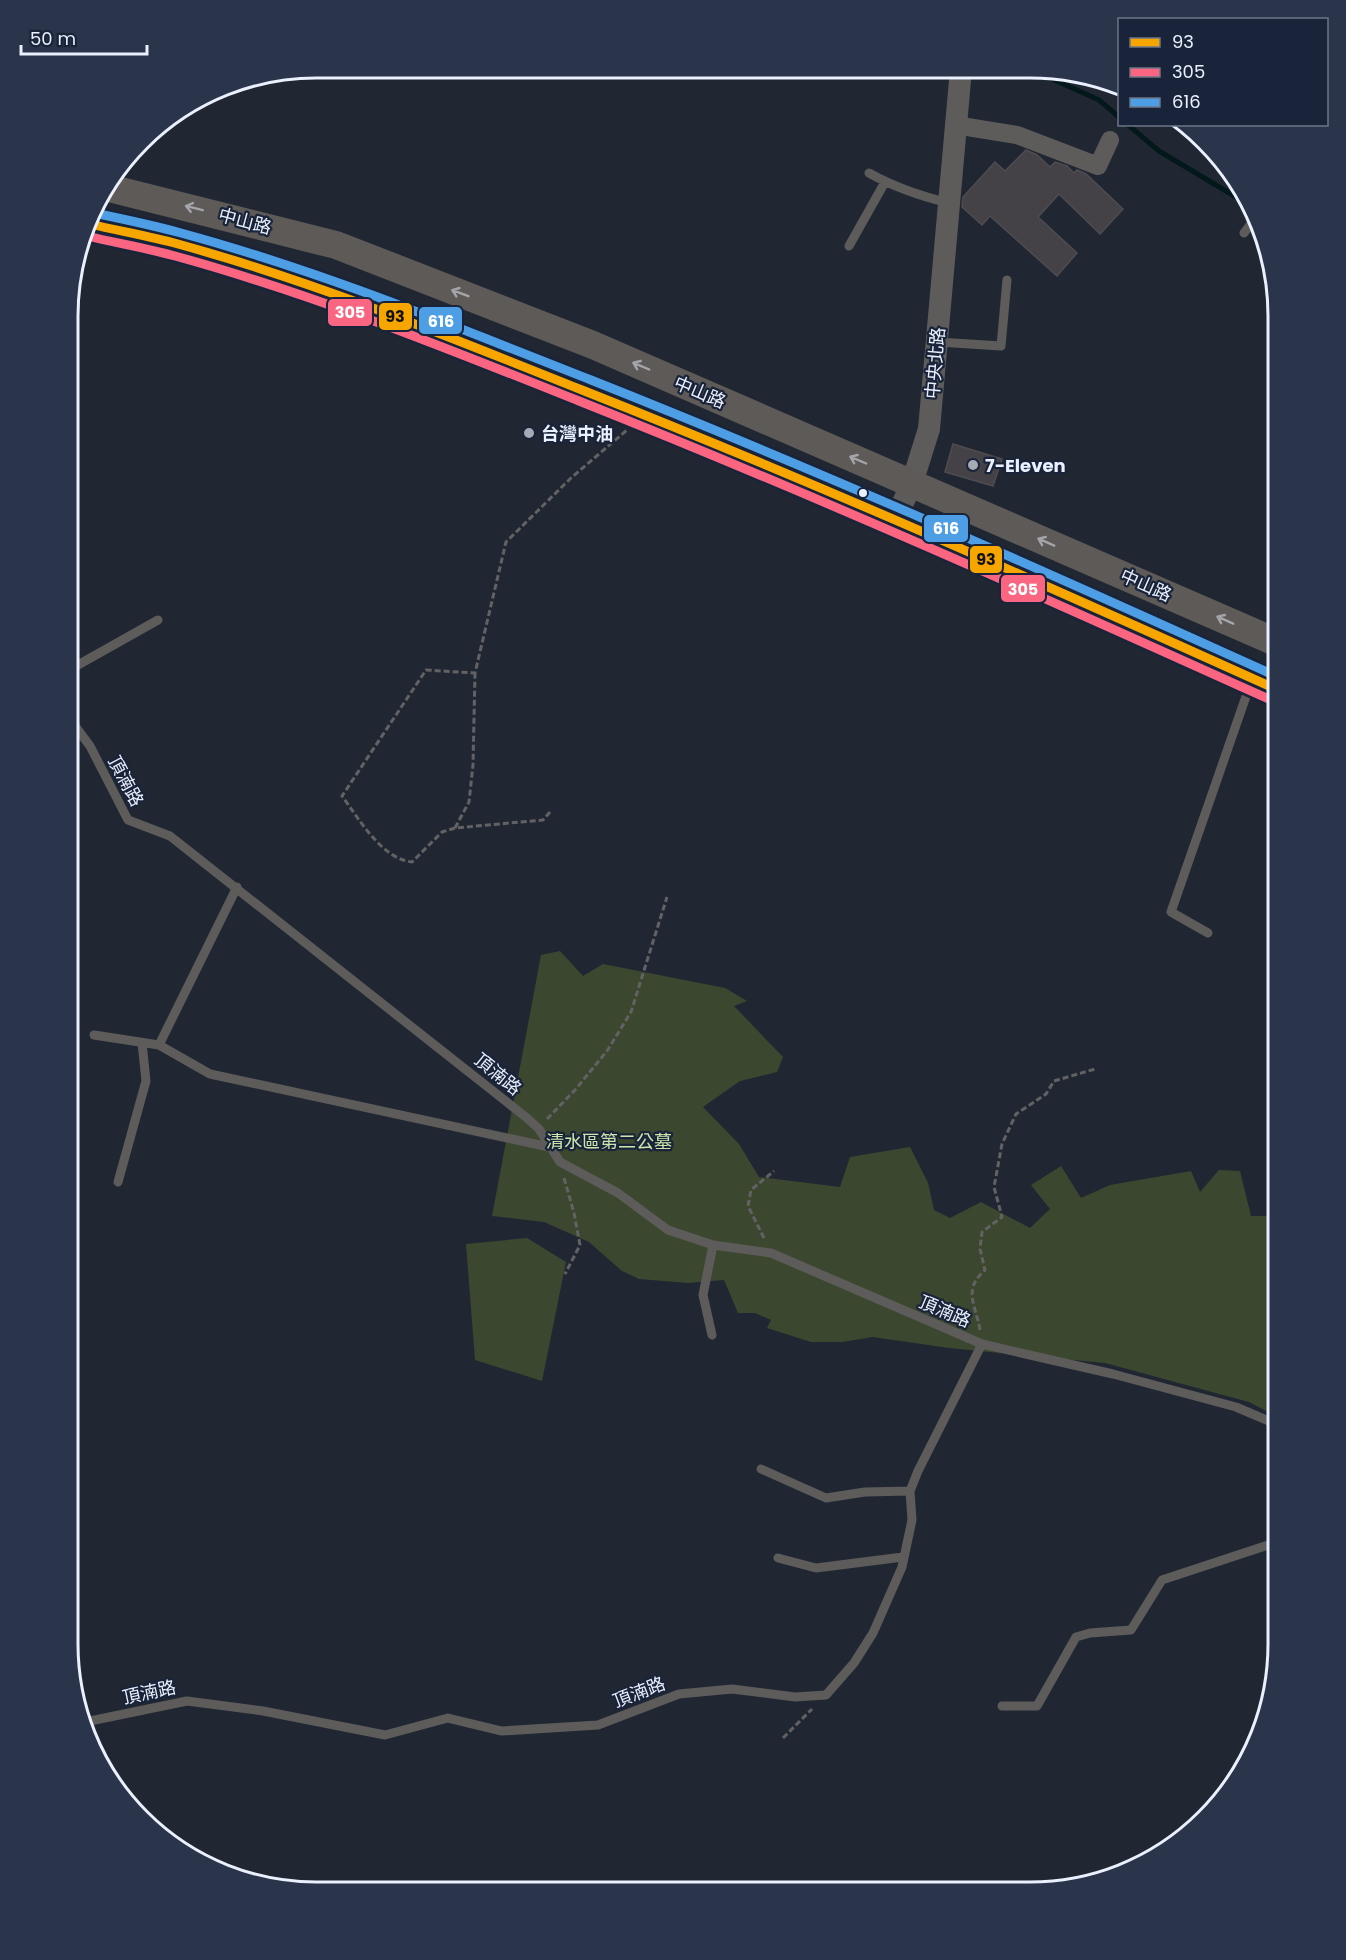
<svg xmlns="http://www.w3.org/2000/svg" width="1346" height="1960" font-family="Poppins,'Noto Sans TC',sans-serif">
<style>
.green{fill:#3c472f}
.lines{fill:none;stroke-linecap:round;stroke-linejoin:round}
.stream{stroke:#03181a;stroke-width:5}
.building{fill:#444147;stroke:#4f4c51;stroke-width:1.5}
.path{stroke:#626264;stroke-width:3;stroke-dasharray:6 3;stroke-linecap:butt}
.service{stroke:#5d5c5b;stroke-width:9}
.minor{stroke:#5d5c5b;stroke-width:18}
.tertiary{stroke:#5d5c5b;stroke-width:22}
.primary{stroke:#5d5a57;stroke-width:28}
.bus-1-casing{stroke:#19243a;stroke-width:14}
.bus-2-casing{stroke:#19243a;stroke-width:14}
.bus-3-casing{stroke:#19243a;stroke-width:14}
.bus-1{stroke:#f7a600;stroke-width:9}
.bus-2{stroke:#fa6682;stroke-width:9}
.bus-3{stroke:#4d9ee5;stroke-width:9}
.oneway{stroke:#a4a5aa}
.poi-dot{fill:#a4aab6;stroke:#19243a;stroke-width:2}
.bus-dot{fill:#eaf0fd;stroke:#19243a;stroke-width:2}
.labels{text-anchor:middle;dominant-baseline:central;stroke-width:4.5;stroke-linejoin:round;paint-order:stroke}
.street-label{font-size:18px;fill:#eaf0fd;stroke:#19243a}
.poi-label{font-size:18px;font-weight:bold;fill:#eaf0fd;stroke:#19243a;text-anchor:start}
.park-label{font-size:18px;fill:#cce5aa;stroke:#19243a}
.rim{fill:none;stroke:#eaf0fd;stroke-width:3}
.line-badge{stroke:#19243a;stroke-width:2}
.badge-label{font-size:16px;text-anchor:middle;font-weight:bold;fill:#fff}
.pale-badge-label{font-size:16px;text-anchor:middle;font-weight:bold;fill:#111}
</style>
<rect width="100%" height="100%" fill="#212732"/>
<path class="green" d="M560,951L583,976L603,964L725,988L747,1001L734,1006L783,1057L777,1072L740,1081L703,1107L739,1144L759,1177L840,1187L850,1157L910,1147L928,1183L934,1210L950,1218L981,1202L1030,1228L1050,1209L1031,1185L1061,1166L1081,1198L1110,1185L1191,1171L1200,1192L1219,1170L1240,1171L1251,1216H1278V1417L1249,1402L1105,1363L949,1348L873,1337L842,1342H811L767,1328L771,1320L755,1313H738L724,1280L688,1283L639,1279L622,1271L589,1242L544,1222L492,1216L541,955Z
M527,1238L566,1262L542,1381L475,1360L466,1244Z"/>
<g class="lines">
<path class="stream" d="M1032,70L1099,100L1120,118
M1127,124L1159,151L1251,206"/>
</g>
<path class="building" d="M1026,150L1037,155L1050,167L1055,162L1067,166L1074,173L1077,170L1086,174L1123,209L1100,234L1059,194L1038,217L1077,253L1057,276L990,216L982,225L962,207L963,197L995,162L1005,171Z
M953,444L1002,459L993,486L945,472Z"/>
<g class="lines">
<path class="path" d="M550,812L543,820L455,828L442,832L412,862C382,859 359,819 342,796L426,670L475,673L506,542L571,478L627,430
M455,828L469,802L473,765L475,673
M547,1119L575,1090L607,1051L631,1012L667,897
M564,1178L574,1213L580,1245L565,1274
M764,1238L748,1206L751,1190L774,1171
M980,1330C976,1305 962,1290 985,1270L980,1249L982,1232L1002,1217L994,1187L1002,1144L1016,1114L1046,1094L1054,1081L1095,1069
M783,1738L812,1709"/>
<path class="service" d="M869,173C894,187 920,196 949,203
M1244,233L1257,216
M849,246L885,182
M938,342L1001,346L1007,280
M69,670L158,620
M69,718L90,746L128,820L170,836L527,1118L539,1129L560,1162L618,1193L668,1230L713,1245L771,1253L982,1344L1113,1374L1236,1407L1278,1425
M1208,933L1171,912L1251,682
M94,1035L159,1045L210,1074L549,1147
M159,1045L237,887
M118,1182L146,1081L142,1043
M712,1335L703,1295L713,1245
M761,1469L826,1498L865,1492L910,1491
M778,1558L816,1568L903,1557
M1002,1706H1037L1076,1637L1090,1633L1131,1630L1162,1580L1271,1544L1278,1536
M83,1721H90L187,1701L263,1711L385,1735L448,1718L502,1731L598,1725L679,1694L732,1689L795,1697L826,1695L854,1663L873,1633L902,1567L912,1520L910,1491L918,1471L982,1344"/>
<path class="minor" d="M955,125L1017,135L1098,166L1110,140"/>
<path class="tertiary" d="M896,518L912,483L929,429L961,69"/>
<path class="primary" d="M105,187L336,245L593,345L1278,643
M90,224C123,232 157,238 190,248C315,283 437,333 558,380C802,475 1040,582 1278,690"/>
<g class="bus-1-casing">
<path id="bus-1" d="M90,224C119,231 149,236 178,244C316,282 449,337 582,390C817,483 1048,586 1278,690"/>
</g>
<g class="bus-2-casing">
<path id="bus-2" d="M87,236C116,243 146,248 175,256C313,294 446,348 579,401C813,494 1043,597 1273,701"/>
</g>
<g class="bus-3-casing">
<path id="bus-3" d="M94,213C123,219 152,225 181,233C321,271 456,327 591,380C823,472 1051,574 1278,677"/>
</g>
<use href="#bus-1" class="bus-1"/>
<use href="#bus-2" class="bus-2"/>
<use href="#bus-3" class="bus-3"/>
</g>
<defs><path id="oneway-shaft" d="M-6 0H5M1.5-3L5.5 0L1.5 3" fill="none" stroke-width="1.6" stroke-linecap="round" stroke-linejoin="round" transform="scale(1.5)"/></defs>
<g class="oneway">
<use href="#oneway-shaft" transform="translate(194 208) rotate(-166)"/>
<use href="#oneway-shaft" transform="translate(460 293) rotate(-159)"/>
<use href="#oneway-shaft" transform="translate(641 366) rotate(-157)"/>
<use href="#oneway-shaft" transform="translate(858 460) rotate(-157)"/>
<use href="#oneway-shaft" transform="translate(1046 542) rotate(-156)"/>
<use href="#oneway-shaft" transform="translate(1225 620) rotate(-156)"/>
</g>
<g class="poi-dot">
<circle cx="529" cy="433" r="6"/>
<circle cx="973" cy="465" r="6"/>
</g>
<circle class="bus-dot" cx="863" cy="493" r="5"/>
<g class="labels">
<g class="street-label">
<text transform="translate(245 221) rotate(15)">中山路</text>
<text transform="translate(935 363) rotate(-85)">中央北路</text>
<text transform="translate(700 392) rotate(23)">中山路</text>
<text transform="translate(1146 585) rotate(24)">中山路</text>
<text transform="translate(126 781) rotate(62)">頂湳路</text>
<text transform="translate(498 1074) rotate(39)">頂湳路</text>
<text transform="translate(945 1311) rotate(23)">頂湳路</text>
<text transform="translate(149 1692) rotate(-12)">頂湳路</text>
<text transform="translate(639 1692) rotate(-21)">頂湳路</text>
</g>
<g class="poi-label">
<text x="541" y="433">台灣中油</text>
<text x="985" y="465">7-Eleven</text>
</g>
<g class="park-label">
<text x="609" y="1141">清水區第二公墓</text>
</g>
</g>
<path d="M0 0H1346V1960H0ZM316 78H1030A238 238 0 0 1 1268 316V1644A238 238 0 0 1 1030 1882H316A238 238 0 0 1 78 1644V316A238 238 0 0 1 316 78Z" fill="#2a344a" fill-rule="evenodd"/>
<path class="rim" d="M316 78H1030A238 238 0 0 1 1268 316V1644A238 238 0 0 1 1030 1882H316A238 238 0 0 1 78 1644V316A238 238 0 0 1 316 78Z"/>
<g class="line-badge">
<rect x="327" y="298" width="46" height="29" rx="6" fill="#fa6682"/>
<rect x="378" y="302" width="35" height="29" rx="6" fill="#f7a600"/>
<rect x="418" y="306" width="45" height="29" rx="6" fill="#4d9ee5"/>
<rect x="923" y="514" width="46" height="29" rx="6" fill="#4d9ee5"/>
<rect x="969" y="545" width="34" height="29" rx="6" fill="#f7a600"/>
<rect x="1000" y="574" width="46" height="29" rx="6" fill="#fa6682"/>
</g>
<g class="badge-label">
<text x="350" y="318">305</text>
<text x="441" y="327">616</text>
<text x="946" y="534">616</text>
<text x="1023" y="595">305</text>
</g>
<g class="pale-badge-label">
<text x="395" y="322">93</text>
<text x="986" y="565">93</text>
</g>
<rect x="1118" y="18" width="210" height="108" fill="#19243a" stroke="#6d7688" stroke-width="1.5"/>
<rect x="1130" y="38" width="30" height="9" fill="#f7a600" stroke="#6d7688" stroke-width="1.5"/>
<text x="1172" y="48" font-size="18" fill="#eaf0fd">93</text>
<rect x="1130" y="68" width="30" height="9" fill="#fa6682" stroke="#6d7688" stroke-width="1.5"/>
<text x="1172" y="78" font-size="18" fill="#eaf0fd">305</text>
<rect x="1130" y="98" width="30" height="9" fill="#4d9ee5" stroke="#6d7688" stroke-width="1.5"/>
<text x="1172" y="108" font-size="18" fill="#eaf0fd">616</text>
<path d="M21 45v9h126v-9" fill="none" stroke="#eaf0fd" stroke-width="3"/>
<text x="30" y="45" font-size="18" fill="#eaf0fd" stroke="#19243a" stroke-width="4.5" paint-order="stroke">50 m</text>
</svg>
